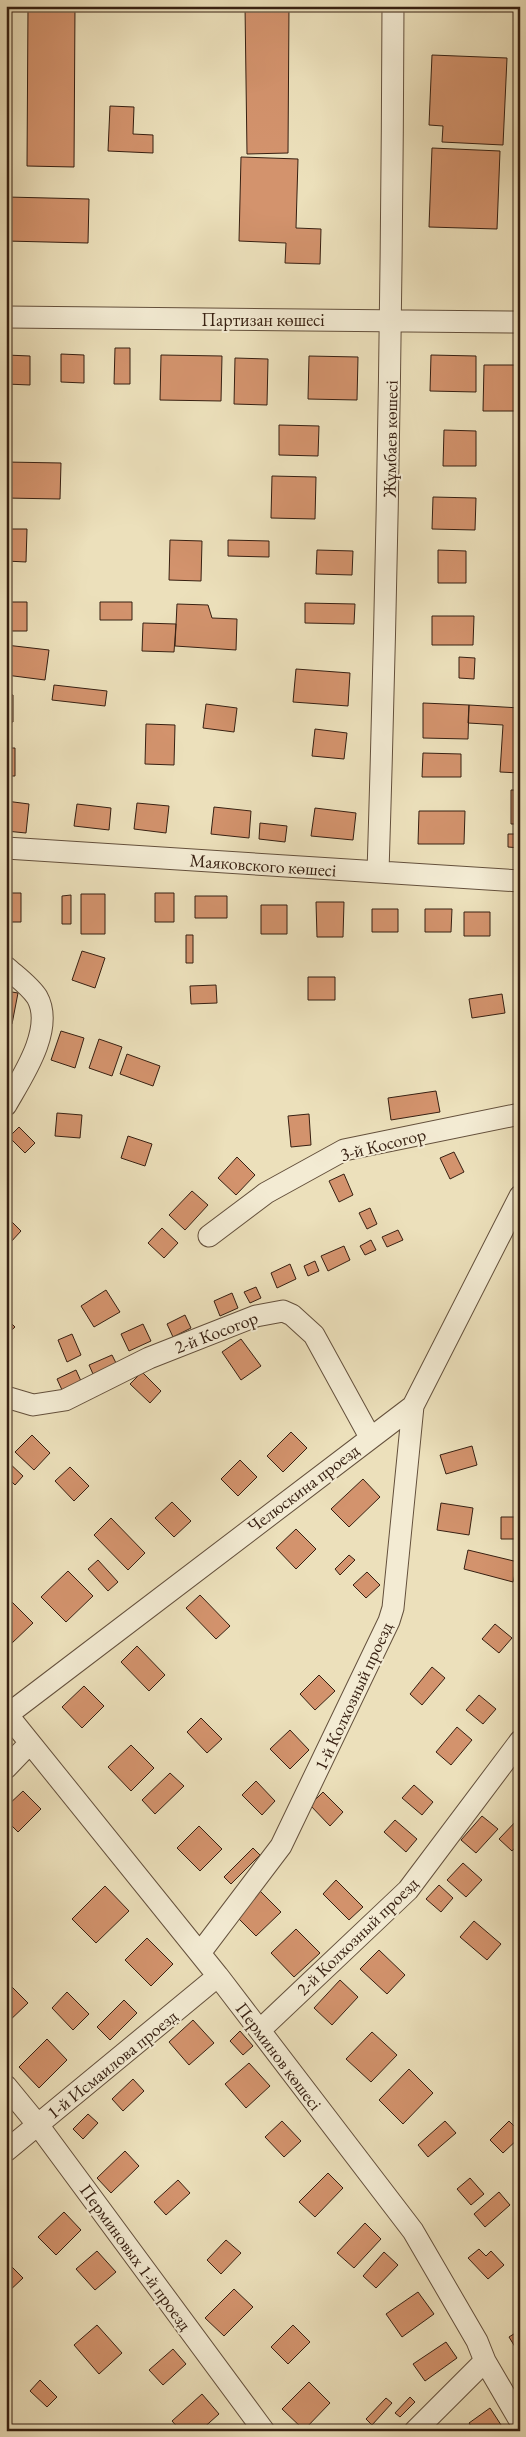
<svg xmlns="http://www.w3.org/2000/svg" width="526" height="2437" font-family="'EB Garamond',serif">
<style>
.building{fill:#d3936d;stroke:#372012}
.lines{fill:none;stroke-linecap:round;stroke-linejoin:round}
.minor-casing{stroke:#64503c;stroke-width:23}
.minor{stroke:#f3ebd3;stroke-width:21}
.labels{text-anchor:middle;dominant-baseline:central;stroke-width:4;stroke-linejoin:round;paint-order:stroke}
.street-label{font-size:18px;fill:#372012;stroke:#f3ebd3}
</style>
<rect width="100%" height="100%" fill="#ece0bb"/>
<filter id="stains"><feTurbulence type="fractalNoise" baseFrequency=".004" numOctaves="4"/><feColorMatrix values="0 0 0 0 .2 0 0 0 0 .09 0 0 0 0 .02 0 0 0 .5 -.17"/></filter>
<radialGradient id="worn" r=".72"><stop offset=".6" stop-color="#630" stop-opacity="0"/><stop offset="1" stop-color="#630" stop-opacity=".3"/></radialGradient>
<path class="building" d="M28,6H75L74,167L27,166Z
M245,6H289L288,153L247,154Z
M432,55L507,58L503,145L442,142L443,126L429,125Z
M110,106L134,107L133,134L153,135V153L108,151Z
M432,148L500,151L497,229L429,227Z
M241,157L298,159L296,228L321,229L320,264L285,263L286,243L239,241Z
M7,197L89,199L88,243L6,241Z
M115,348H130V384H114Z
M61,354L84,355V383L61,382Z
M6,355L30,356V385L6,384Z
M161,355L222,356L221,401L160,400Z
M431,355L476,356V392L430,391Z
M309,356L358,357L357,400L308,399Z
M235,358L268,359L267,405L234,404Z
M484,365H520V411H483Z
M279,425L319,426L318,456L279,455Z
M444,430L476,431V466H443Z
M6,462L61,463L60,499L6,498Z
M272,476L316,477L315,519L271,518Z
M433,497L476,498L475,530L432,529Z
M6,529H27L26,562L6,561Z
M170,540L202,541L201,581L169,580Z
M228,540L269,541V557L228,556Z
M317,550L353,551L352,575L316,574Z
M438,550L466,551V583H438Z
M6,602H27V631H6Z
M100,602H132V620H100Z
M305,603L355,604L354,624L305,623Z
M177,604L208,605L212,618L237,619L236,650L175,646Z
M432,616H474L473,645H432Z
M143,623L176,624L174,652L142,651Z
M6,645L49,650L45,680L6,675Z
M459,657L475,658L474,679L459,678Z
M296,669L350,673L348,706L293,702Z
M54,685L107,691L105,706L52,700Z
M6,694L13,695V722H6Z
M423,703L469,705L468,739L423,738Z
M206,704L237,708L234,732L203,728Z
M469,705L520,708V773L500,772L503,725L468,723Z
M146,724L175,725L174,765L145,764Z
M315,729L347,733L344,759L312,756Z
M6,748H15V776H6Z
M423,753L461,754V777H422Z
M511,790H520V824H511Z
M6,801L29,804L26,833L6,831Z
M137,803L169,806L166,833L134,829Z
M77,804L111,808L109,830L74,826Z
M214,807L251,811L249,838L211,834Z
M315,808L356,813L353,840L311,836Z
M419,811H465L464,844H418Z
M260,823L287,826L285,842L259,839Z
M508,834H520V848L508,847Z
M6,893H21V922H6Z
M155,893H174V922H155Z
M81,894H105V934H81Z
M71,895V924H62V896Z
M195,896H227V918H195Z
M316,902H344L343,937H317Z
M261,905H287V934H261Z
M372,909H398V932H372Z
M425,909H452L451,932H425Z
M464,912H490V936H464Z
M186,935H193V963H186Z
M82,951L105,958L95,988L72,980Z
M308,977H335V1000H308Z
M216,985L217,1003L191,1004L190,986Z
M6,991L18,993L12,1024L6,1023Z
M502,994L505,1013L472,1018L469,999Z
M61,1031L84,1038L75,1068L51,1060Z
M99,1039L122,1047L112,1076L89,1068Z
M127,1054L160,1066L153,1086L120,1074Z
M436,1091L440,1112L391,1120L388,1098Z
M57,1113L82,1115L80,1138L55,1136Z
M309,1114L311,1145L291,1147L288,1116Z
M19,1127L35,1143L25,1153L9,1137Z
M128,1136L152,1144L145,1166L121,1158Z
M454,1152L464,1172L450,1179L440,1158Z
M237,1157L255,1175L236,1195L218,1178Z
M344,1174L353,1195L339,1202L329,1181Z
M192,1191L208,1205L185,1230L169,1215Z
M370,1208L377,1224L367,1229L359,1213Z
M6,1216L21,1231L9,1244L6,1241Z
M162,1228L178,1243L164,1258L148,1243Z
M398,1230L403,1240L387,1247L382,1237Z
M371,1240L376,1250L365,1255L360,1246Z
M344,1246L350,1260L328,1271L321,1256Z
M315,1261L319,1271L308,1276L304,1266Z
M290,1264L296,1279L277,1288L271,1273Z
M256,1287L261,1298L250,1303L244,1292Z
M106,1290L120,1312L94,1327L81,1306Z
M232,1293L238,1308L220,1316L214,1301Z
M185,1315L191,1328L173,1337L167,1324Z
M6,1318L15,1327L6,1335Z
M143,1324L151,1341L129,1351L121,1334Z
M72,1334L81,1355L67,1362L58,1340Z
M241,1339L261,1366L241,1380L222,1352Z
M112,1355L116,1363L93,1374L89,1365Z
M76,1370L81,1381L62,1390L57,1379Z
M142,1372L161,1391L150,1403L130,1384Z
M291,1432L307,1448L283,1472L267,1456Z
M32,1435L50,1453L34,1470L15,1452Z
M472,1446L477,1465L446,1474L440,1455Z
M6,1460L23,1476L15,1485L6,1476Z
M240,1460L257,1477L238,1496L221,1479Z
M70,1467L89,1486L74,1501L55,1481Z
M363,1479L380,1497L349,1527L331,1509Z
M172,1502L191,1521L174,1537L155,1518Z
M441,1503L473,1508L469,1535L437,1530Z
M501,1517H520V1539H501Z
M111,1518L145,1553L128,1570L94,1535Z
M296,1529L316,1549L296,1569L276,1548Z
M468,1550L518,1562L513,1582L464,1569Z
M349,1555L355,1560L340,1575L335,1569Z
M98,1560L118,1582L108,1591L88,1569Z
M68,1571L93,1596L66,1622L41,1597Z
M367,1572L380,1585L366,1598L353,1585Z
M200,1595L230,1626L216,1639L186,1608Z
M11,1601L33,1623L11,1644L6,1639V1605Z
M495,1624L512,1638L499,1653L482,1639Z
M137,1646L165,1675L149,1691L121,1662Z
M432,1667L445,1678L422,1705L410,1694Z
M319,1675L335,1691L315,1710L300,1694Z
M84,1686L104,1706L82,1728L62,1707Z
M479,1695L496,1709L483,1724L466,1710Z
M201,1718L222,1739L207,1753L187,1732Z
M457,1727L472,1740L451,1765L436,1752Z
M290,1730L309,1750L290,1769L270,1749Z
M131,1745L154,1768L131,1791L108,1767Z
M170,1773L184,1786L155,1814L142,1800Z
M256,1781L275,1801L262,1815L242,1795Z
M414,1785L433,1802L422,1815L402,1798Z
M23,1791L41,1809L18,1832L6,1820V1807Z
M323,1792L343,1812L330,1826L310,1805Z
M482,1816L498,1829L476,1853L461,1840Z
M519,1818L520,1842L512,1851L499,1839Z
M395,1820L417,1839L406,1852L384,1832Z
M199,1826L222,1849L200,1871L177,1848Z
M253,1848L260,1855L231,1884L224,1877Z
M463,1863L482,1880L466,1897L447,1880Z
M336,1880L363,1907L349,1920L323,1894Z
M439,1885L453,1898L441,1912L426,1899Z
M105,1886L129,1911L96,1943L72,1919Z
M260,1891L281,1912L256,1936L236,1916Z
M474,1921L501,1944L487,1960L460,1937Z
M296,1929L320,1953L294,1977L271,1953Z
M147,1938L173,1964L151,1986L125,1960Z
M379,1950L405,1975L387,1994L360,1969Z
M340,1980L358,1997L332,2025L314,2008Z
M8,1983L28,2003L6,2024V1985Z
M67,1992L89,2014L73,2030L52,2008Z
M124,2000L137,2013L110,2040L97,2027Z
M193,2020L214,2043L189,2065L169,2042Z
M240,2031L253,2046L243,2055L230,2041Z
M372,2032L397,2055L371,2082L346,2059Z
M47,2039L67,2060L39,2088L19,2067Z
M249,2063L270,2086L246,2108L225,2084Z
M409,2069L433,2093L403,2124L379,2100Z
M133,2079L144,2091L123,2111L112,2099Z
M88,2114L98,2123L83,2139L73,2129Z
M282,2121L301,2141L284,2157L265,2137Z
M445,2121L456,2133L428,2157L418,2145Z
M509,2121L520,2132V2137L503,2153L490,2140Z
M125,2151L139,2166L111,2193L97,2178Z
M328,2173L343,2188L315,2217L299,2202Z
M470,2178L484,2194L471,2205L457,2189Z
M178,2180L190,2193L166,2215L154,2202Z
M499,2192L510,2205L485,2227L474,2214Z
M64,2212L81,2230L56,2255L38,2237Z
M365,2223L381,2239L354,2268L337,2253Z
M226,2240L241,2253L221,2274L207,2260Z
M479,2249L486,2256L491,2251L504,2265L488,2279L468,2258Z
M97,2251L116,2272L95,2290L76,2269Z
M384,2252L398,2265L376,2288L363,2276Z
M6,2261L23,2278L6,2294Z
M234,2289L253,2307L224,2336L205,2318Z
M418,2292L434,2314L402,2337L386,2314Z
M97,2325L122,2353L99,2374L74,2345Z
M293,2325L310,2342L288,2364L271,2347Z
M520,2330V2355L509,2337Z
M446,2342L457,2358L425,2381L413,2364Z
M173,2349L186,2364L163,2385L149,2370Z
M40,2380L57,2397L47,2407L30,2391Z
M309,2382L330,2403L304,2430L282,2409Z
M202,2394L219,2414L200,2431H181L172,2421Z
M410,2397L415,2402L400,2417L395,2413Z
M386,2398L392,2403L372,2425L366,2419Z
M490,2408L505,2431H474L469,2423Z"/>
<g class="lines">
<g class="minor-casing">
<path id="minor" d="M6,317L520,322
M6,848L520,881
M378,872C387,583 392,295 393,6
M6,967C16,976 30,986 37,997C55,1029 22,1077 6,1105
M209,1236L266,1193L344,1150L520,1114
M6,1397L33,1405L65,1400L149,1358L256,1316L283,1311L292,1315L314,1335L370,1437
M6,1713L218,1976L413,2231L477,2341L485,2361L520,2421
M7,1715L413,1406L520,1196
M6,1768L30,1743
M200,1953L281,1846L389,1621L393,1608L413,1406
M260,2030L408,1890L520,1741
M6,2086L38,2125L264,2431
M6,2151L218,1976
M415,2431L485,2361"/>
</g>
<use href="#minor" class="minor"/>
</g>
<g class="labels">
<g class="street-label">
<text x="263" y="319">Партизан көшесі</text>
<text transform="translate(390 439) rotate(-89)">Жұмбаев көшесі</text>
<text transform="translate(263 865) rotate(4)">Маяковского көшесі</text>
<text transform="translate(383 1144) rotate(-14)">3-й Косогор</text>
<text transform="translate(216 1332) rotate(-21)">2-й Косогор</text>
<text transform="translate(303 1488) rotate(-37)">Челюскина проезд</text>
<text transform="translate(353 1696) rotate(-65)">1-й Колхозный проезд</text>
<text transform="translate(357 1936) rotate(-44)">2-й Колхозный проезд</text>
<text transform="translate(279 2056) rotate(53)">Перминов көшесі</text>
<text transform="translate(112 2064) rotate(-39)">1-й Исмаилова проезд</text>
<text transform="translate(136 2257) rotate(54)">Перминовых 1-й проезд</text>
</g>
</g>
<rect width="526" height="2437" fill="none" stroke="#ece0bb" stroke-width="25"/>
<rect x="8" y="8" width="511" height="2422" fill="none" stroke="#372012" stroke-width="2.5"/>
<rect x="12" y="12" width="501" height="2412" fill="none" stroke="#372012"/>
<rect width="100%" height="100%" filter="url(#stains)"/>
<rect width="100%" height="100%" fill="url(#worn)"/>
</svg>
